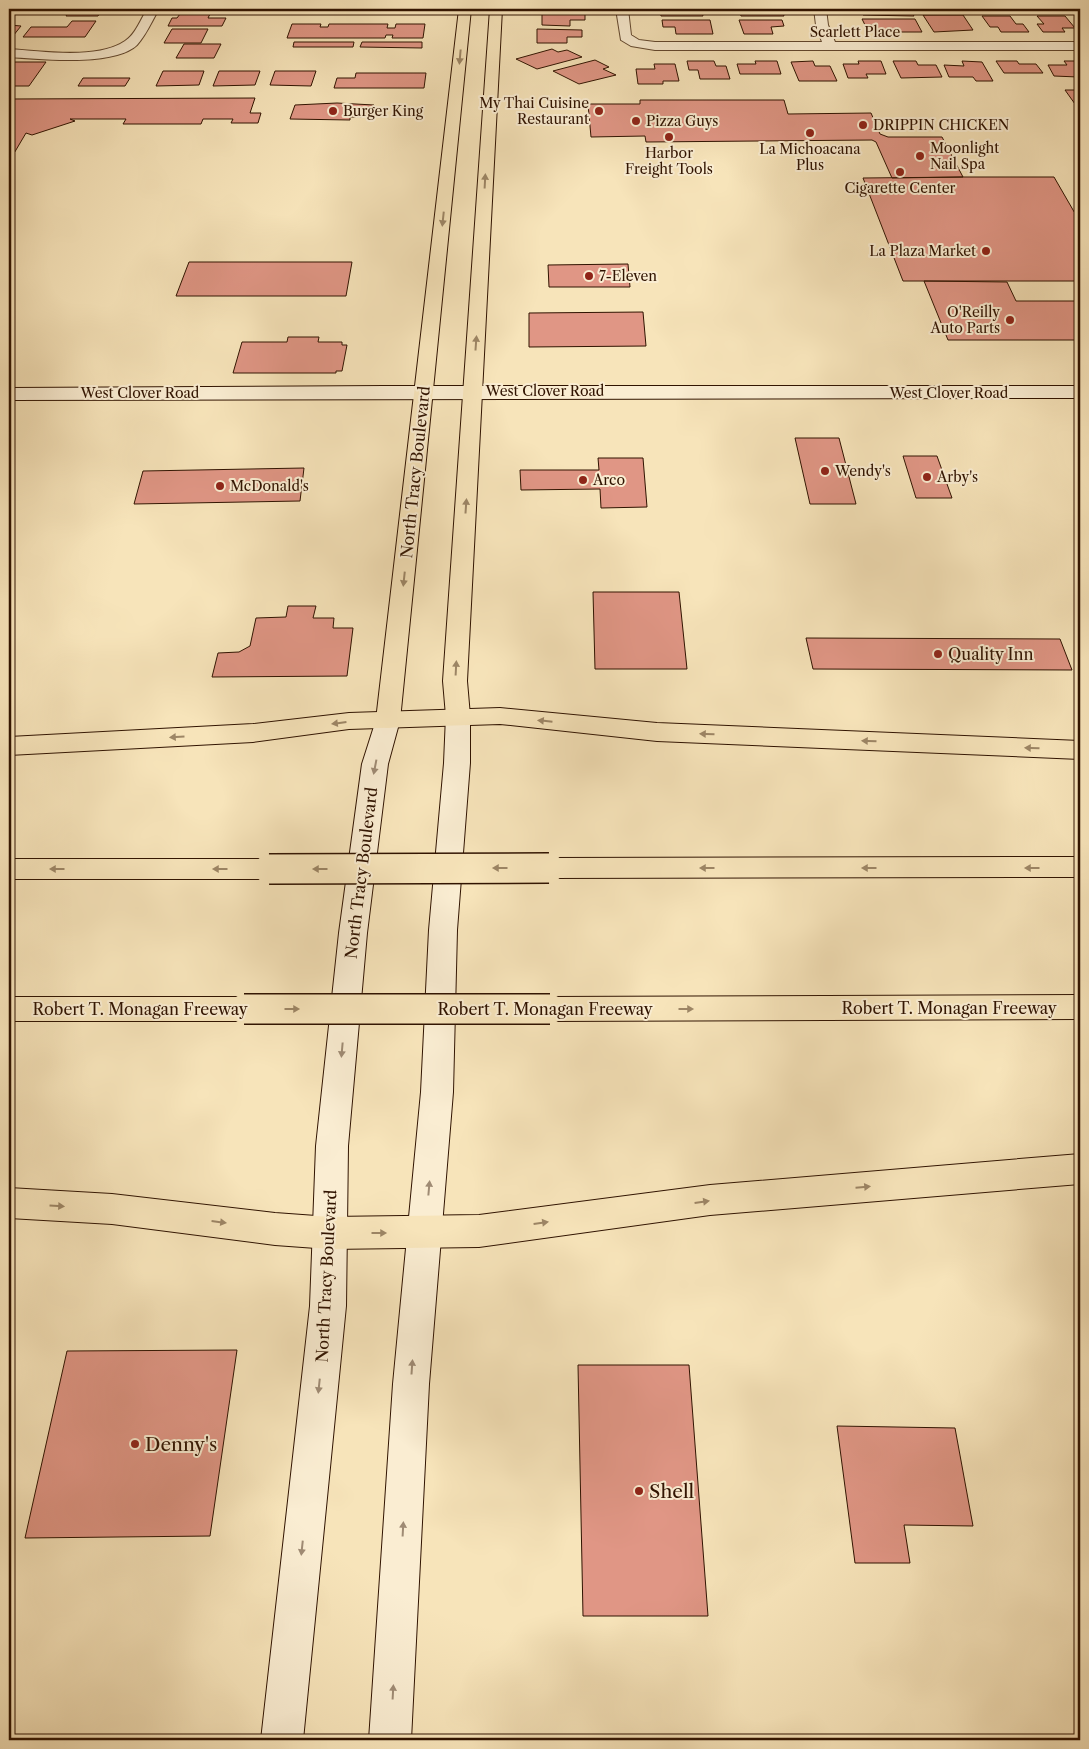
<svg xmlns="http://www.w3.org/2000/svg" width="1089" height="1749" font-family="'Libre Caslon Text',serif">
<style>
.building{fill:#e09685;stroke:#301300}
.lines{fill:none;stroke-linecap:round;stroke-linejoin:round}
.street-casing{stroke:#62472e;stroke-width:2}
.secondary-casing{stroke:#301300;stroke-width:2}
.primary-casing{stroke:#301300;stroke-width:2}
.highway-casing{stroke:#301300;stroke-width:2}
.street{fill:#faedd2;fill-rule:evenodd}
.secondary{fill:#faedd2;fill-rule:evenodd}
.primary{fill:#f7e4ba;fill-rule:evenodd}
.highway{fill:#f7e4ba;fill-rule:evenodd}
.highway-bridge-casing{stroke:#301300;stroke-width:32;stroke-linecap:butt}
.highway-bridge{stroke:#f7e4ba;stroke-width:29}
.oneway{fill:#9d8666}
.oneway2{fill:#9f8b74}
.poi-dot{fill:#8f2418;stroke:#faedd2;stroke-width:2}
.labels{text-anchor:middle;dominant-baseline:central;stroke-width:4;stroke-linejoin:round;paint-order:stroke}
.far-street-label{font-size:14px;fill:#301300;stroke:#faedd2}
.far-poi-label{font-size:14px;fill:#301300;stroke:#faedd2;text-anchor:start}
.street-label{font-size:16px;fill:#301300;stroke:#faedd2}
.poi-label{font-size:16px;fill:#301300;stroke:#faedd2;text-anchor:start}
.near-poi-label{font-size:19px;fill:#301300;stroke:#faedd2;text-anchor:start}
</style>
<rect width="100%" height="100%" fill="#f7e4ba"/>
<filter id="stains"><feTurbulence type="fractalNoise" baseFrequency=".004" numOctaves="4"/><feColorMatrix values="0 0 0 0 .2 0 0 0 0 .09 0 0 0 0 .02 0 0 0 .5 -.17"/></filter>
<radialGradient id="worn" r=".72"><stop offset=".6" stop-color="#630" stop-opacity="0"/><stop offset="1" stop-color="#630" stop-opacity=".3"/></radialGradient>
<path class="building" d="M43,9H102L98,16H66L69,11H41Z
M673,9H701L703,16H661L660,10Z
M739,9H782L784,16H741Z
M860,9H910L914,16L863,15Z
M542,13H585V20H570V26L542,25Z
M180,14H210L208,18H226L222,26H168L172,18H177Z
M923,15H963L973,30L934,32Z
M982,16H1010L1016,24H1023L1029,32H1001L998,27H990Z
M1037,16H1065L1075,28H1062L1065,32H1043L1037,24H1044Z
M862,19H915L922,32H879L876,25H865Z
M662,20H710L713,34H676L675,27H663Z
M739,20H782L784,26L771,27L773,34H744Z
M72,21H96L85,37H23L31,27H67Z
M292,24H321L320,27H328L329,24H388L387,28H395L396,24H425L423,38H392L393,35H386L385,38H287Z
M9,25L21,26L13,36H9Z
M172,29H208L201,43H164Z
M537,29L582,30V37H567V43H537Z
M294,42H354L353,47H293Z
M362,42H422V48L360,47Z
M184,44H221L214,58H176Z
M552,49L558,52L567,50L582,57L537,69L516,59Z
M595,60L609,67L603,69L616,75L579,84L553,71Z
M687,61H714L716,66H726L730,79H700L698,70H689Z
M755,61H777L781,74H740L737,64H756Z
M813,61L815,66H830L837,81H799L791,62Z
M858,61H881L886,74H866L868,78H848L843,64H859Z
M893,61H916L918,65H936L942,77L901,78Z
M962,61L982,62L993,81H976L973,77H949L944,65L964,66Z
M996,61H1017L1019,64H1036L1043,73H1004Z
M1064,61H1080V80L1078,77L1054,76L1048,65H1067Z
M15,62H46L29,86H9V70Z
M654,64H675L679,81H663V84H638L636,69H655Z
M163,71H204L199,85L156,86Z
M219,71H260L255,85L213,86Z
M275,71H316L311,86L270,85Z
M356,73H426L424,88H334L337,78H355Z
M83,78H130L125,86H78Z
M1065,90H1080V111Z
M255,98L250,113H261L258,123H231L233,119H203L201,124H123L126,119H70L75,121L32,135L26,133L13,155H9V99Z
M640,100H784L788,114L871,113L880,134L888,137H942L963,177L892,178L876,142L872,140L646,142L645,136L591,137L588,104H640Z
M337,103L374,105L372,117H350V120L290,119L295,105Z
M963,177H1054L1080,222V281H903L863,178Z
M189,262H352L346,296H176Z
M628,264L630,287H549L548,265Z
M924,281L1007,282L1016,301H1080V340H948Z
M643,312L646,346L529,347V313Z
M288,337H319L318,342H342V345H347L342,371H336V373H233L242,342H287Z
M795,438H839L856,504H810Z
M903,456H937L952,498H916Z
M598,458H643L647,507L601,508L600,489L521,490L520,470H599Z
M304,468L300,501L134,504L143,471Z
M593,592H679L687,669H595Z
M288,606H316L313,618H334L333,628H353L347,676L212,677L218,653L239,652L250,646L256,618L286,617Z
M806,638L1060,639L1072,670L813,669Z
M237,1350L210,1536L25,1538L67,1351Z
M578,1365H689L708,1616H583Z
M837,1426L955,1428L973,1526L904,1525L910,1563H855Z"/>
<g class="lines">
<g class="street-casing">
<path id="street" d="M147,9H159C152,21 146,35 137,45C114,67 39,59 9,57V49C42,51 97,60 125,41C135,35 141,19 147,9Z
M616,9H628L631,35L639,40L655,42H822L816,25L814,9H826L828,25L835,42H1080V50H655L631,46L621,40Z"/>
</g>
<g class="secondary-casing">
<path id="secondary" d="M385,386H1080V398L9,400V388Z
M458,708L467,710L470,716V763L457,930L453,1092L429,1384L411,1740H369L393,1384L421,1092L429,930L444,763L446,716L449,710Z
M388,712L397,714L400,720L388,764L367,933L348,1146L346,1306L303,1740H261L310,1306L316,1146L339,933L362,764L376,720L379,714Z"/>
</g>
<g class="primary-casing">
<path id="primary" d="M459,9H471L400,720L397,726L388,728L379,726L376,720Z
M490,9H502L467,681L470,716L467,722L458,724L449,722L446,716L443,681Z"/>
</g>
<g class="highway-casing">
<path id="highway" d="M500,708L657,723L1080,741V759L657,741L500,724L349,729L253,742L9,755V737L253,724L349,713Z
M1080,857V877L549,878L539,875L535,868L539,861L549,858Z
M9,859H269L279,862L283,869L279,876L269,879H9Z
M1080,995V1019L550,1021L539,1018L535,1009L539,1000L550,997Z
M9,997H244L255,1000L259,1009L255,1018L244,1021H9Z
M1080,1154V1184L710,1215L479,1247L330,1249L275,1245L112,1224L9,1218V1188L112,1194L275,1213L330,1217L479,1215L710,1185Z"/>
</g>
<use href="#street" class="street"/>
<use href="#secondary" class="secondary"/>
<use href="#primary" class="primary"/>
<use href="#highway" class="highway"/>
<g class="highway-bridge-casing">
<path id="highway-bridge" d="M269,869L549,868
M244,1009H550"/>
</g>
<use href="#highway-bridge" class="highway-bridge"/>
</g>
<defs><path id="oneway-solid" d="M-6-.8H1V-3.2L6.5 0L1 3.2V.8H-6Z" transform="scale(1.25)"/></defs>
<g class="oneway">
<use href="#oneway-solid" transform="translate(460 57) rotate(95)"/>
<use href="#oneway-solid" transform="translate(485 181) rotate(-87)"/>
<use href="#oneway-solid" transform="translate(443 219) rotate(96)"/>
<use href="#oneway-solid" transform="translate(476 343) rotate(-86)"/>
<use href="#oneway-solid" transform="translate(466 506) rotate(-86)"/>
<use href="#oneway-solid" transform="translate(404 579) rotate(96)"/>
<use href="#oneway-solid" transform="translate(456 668) rotate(-87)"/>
<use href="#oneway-solid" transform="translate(545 721) rotate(-174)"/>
<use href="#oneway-solid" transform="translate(339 723) rotate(173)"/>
<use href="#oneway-solid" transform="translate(707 734) rotate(-178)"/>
<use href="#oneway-solid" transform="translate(177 737) rotate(177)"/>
<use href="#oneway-solid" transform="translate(869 741) rotate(-178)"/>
<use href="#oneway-solid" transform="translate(1032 748) rotate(-178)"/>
<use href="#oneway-solid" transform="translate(500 868) rotate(180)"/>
<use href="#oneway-solid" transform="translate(707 868) rotate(180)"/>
<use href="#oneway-solid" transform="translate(869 868) rotate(180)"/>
<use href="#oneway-solid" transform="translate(1032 868) rotate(180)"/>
<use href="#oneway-solid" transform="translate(57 869) rotate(180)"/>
<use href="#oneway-solid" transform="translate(220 869) rotate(180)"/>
<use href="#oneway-solid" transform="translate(320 869) rotate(180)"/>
<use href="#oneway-solid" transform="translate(292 1009)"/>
<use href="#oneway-solid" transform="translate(686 1009)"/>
<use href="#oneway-solid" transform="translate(863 1187) rotate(-5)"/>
<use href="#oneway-solid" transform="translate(702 1202) rotate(-8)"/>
<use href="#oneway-solid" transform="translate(57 1206) rotate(3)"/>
<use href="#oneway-solid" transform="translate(219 1222) rotate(7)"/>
<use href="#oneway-solid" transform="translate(541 1223) rotate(-8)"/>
<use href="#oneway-solid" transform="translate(379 1233)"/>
</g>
<g class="oneway2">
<use href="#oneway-solid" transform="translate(375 767) rotate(101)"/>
<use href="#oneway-solid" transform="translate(342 1050) rotate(95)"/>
<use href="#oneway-solid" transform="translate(429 1188) rotate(-85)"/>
<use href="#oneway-solid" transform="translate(412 1367) rotate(-86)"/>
<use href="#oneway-solid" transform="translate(319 1386) rotate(96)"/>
<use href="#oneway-solid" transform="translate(403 1529) rotate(-87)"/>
<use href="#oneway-solid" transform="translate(302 1548) rotate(96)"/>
<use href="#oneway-solid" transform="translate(393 1692) rotate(-87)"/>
</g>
<g class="poi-dot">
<circle cx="333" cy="111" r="5"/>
<circle cx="599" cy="111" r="5"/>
<circle cx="636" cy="121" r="5"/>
<circle cx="863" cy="125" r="5"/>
<circle cx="810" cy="133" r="5"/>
<circle cx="669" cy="137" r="5"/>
<circle cx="920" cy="156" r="5"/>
<circle cx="900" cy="172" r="5"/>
<circle cx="986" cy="251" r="5"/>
<circle cx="589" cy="276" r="5"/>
<circle cx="1010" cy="320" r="5"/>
<circle cx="825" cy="471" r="5"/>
<circle cx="927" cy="477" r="5"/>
<circle cx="583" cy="480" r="5"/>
<circle cx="220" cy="486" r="5"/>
<circle cx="938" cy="654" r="5"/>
<circle cx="135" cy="1444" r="5"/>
<circle cx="639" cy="1491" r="5"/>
</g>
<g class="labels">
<g class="far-street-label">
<text x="855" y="32">Scarlett Place</text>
<text x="545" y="391">West Clover Road</text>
<text x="140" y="393">West Clover Road</text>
<text x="949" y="393">West Clover Road</text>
</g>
<g class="far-poi-label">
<text x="589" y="103" text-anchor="end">My Thai Cuisine<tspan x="589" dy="16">Restaurant</tspan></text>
<text x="343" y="111">Burger King</text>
<text x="646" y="121">Pizza Guys</text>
<text x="873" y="125">DRIPPIN CHICKEN</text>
<text x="930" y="148">Moonlight<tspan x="930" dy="16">Nail Spa</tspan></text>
<text x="810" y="149" text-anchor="middle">La Michoacana<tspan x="810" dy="16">Plus</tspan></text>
<text x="669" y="153" text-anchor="middle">Harbor<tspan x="669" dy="16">Freight Tools</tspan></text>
<text x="900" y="188" text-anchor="middle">Cigarette Center</text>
<text x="976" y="251" text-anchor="end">La Plaza Market</text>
<text x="599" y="276">7-Eleven</text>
<text x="1000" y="312" text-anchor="end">O'Reilly<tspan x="1000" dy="16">Auto Parts</tspan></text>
<text x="835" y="471">Wendy's</text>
<text x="937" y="477">Arby's</text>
<text x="593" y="480">Arco</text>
<text x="230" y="486">McDonald's</text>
</g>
<g class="street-label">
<text transform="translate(415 472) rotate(-84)">North Tracy Boulevard</text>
<text transform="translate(361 873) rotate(-83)">North Tracy Boulevard</text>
<text x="949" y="1008">Robert T. Monagan Freeway</text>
<text x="140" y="1009">Robert T. Monagan Freeway</text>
<text x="545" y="1009">Robert T. Monagan Freeway</text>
<text transform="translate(326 1276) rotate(-87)">North Tracy Boulevard</text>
</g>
<g class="poi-label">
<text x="948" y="654">Quality Inn</text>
</g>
<g class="near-poi-label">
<text x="145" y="1444">Denny's</text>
<text x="649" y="1491">Shell</text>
</g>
</g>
<rect width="1089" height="1749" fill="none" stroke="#f7e4ba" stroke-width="30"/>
<rect x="10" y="10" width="1069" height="1729" fill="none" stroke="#301300" stroke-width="2.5"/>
<rect x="15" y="15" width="1059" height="1719" fill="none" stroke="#301300"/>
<rect width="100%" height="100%" filter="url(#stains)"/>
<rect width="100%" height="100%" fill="url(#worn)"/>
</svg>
